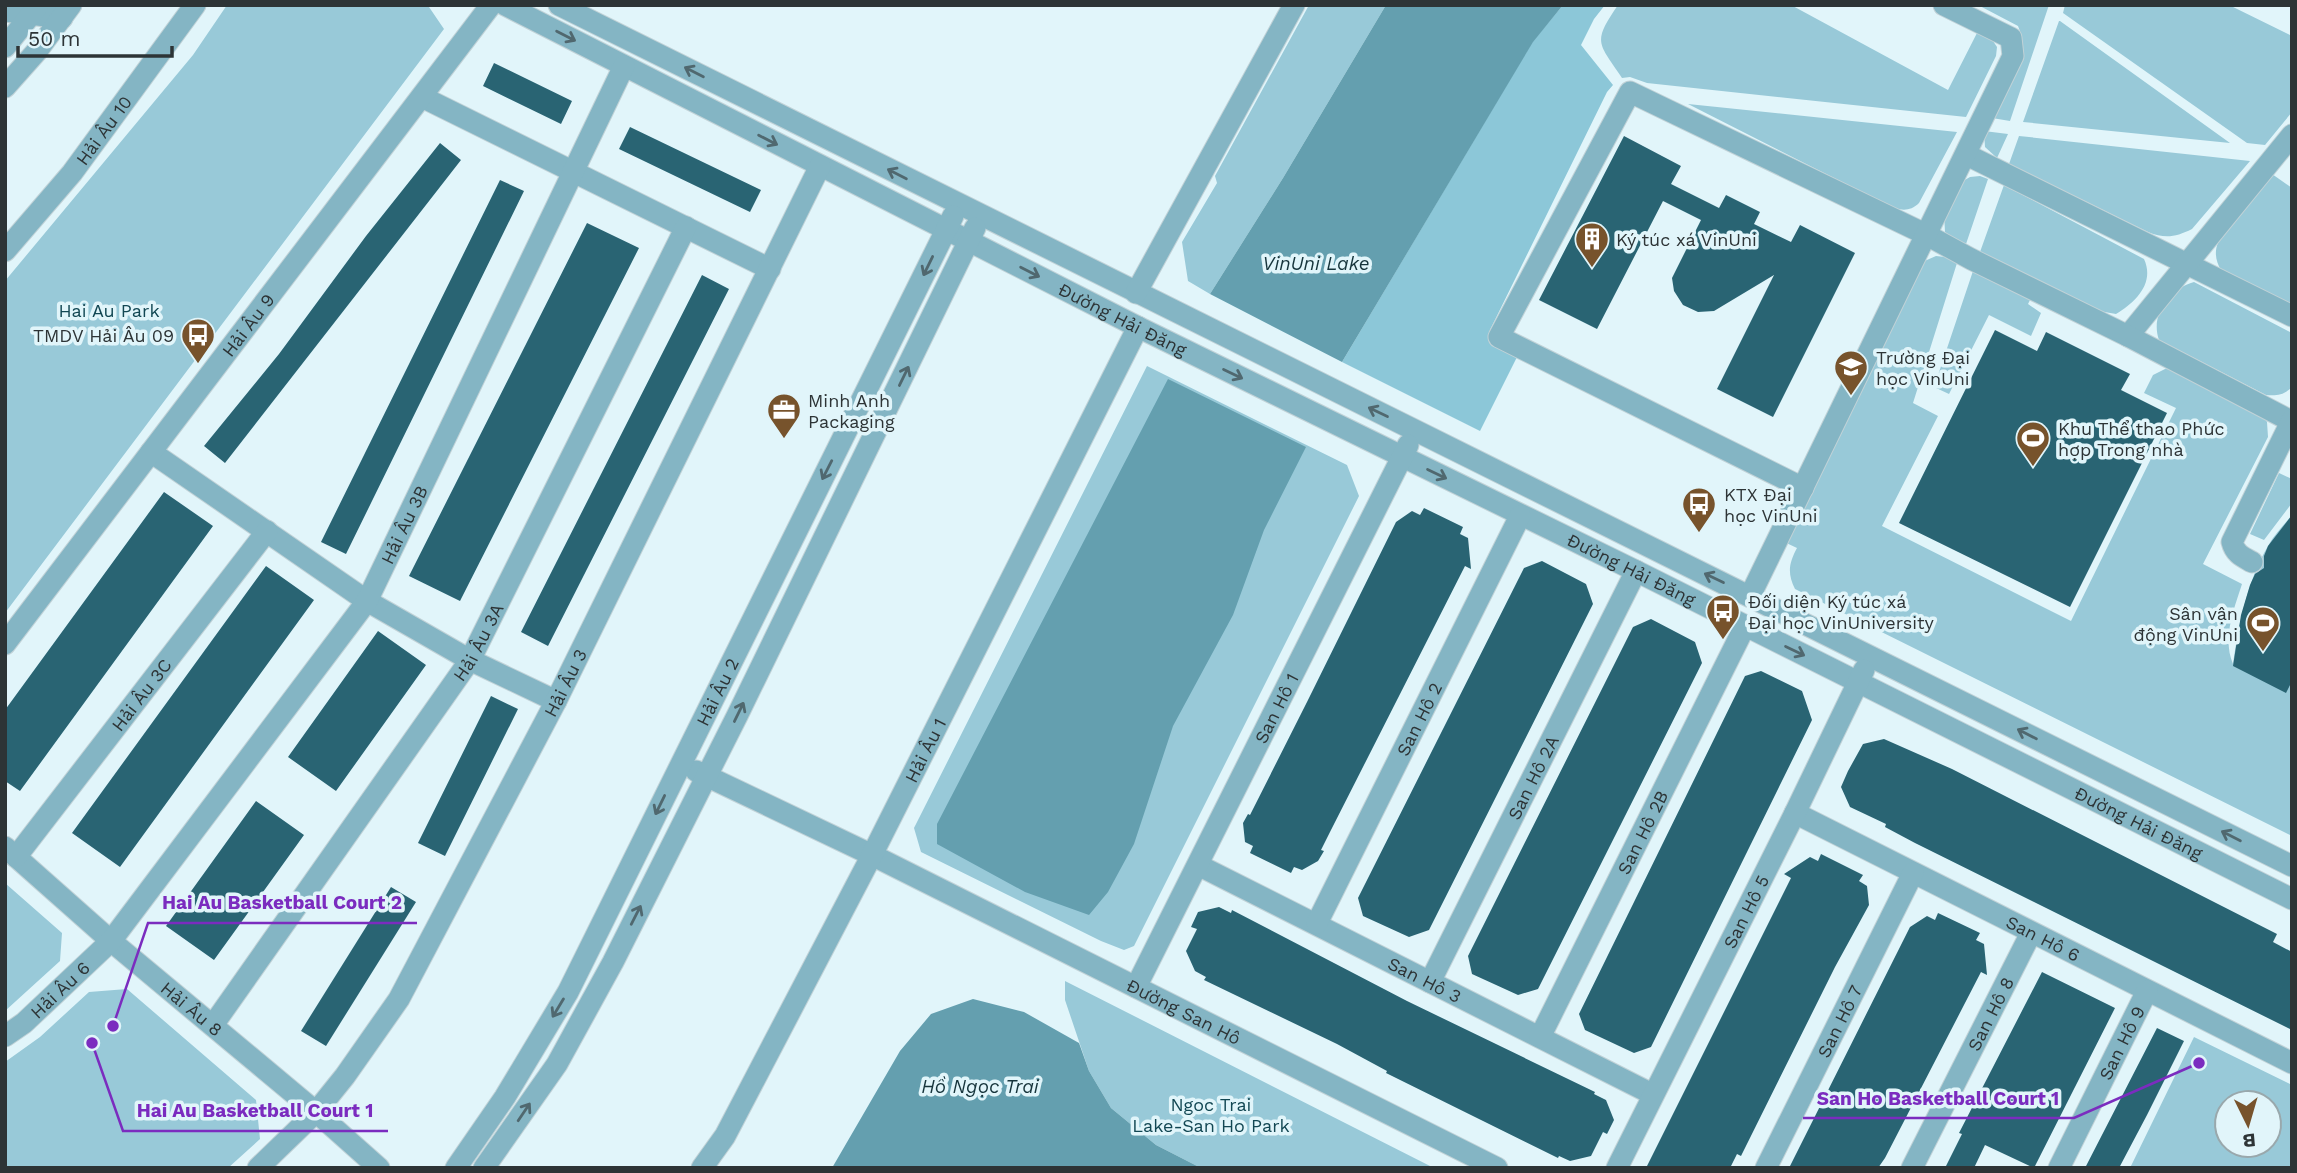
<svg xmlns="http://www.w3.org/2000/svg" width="2297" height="1173" font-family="'Work Sans',sans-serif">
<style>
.green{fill:#98c9d8;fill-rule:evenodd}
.forest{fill:#8cc7d8}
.water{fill:#649faf}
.building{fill:#296473}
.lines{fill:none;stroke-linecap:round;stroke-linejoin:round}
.minor-casing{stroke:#c1d2d7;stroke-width:23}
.minor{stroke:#84b5c4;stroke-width:21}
.oneway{stroke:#50686f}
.labels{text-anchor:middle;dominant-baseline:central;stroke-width:7;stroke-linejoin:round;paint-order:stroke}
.street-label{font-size:18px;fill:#2d3436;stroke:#e1f5fa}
.poi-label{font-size:18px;fill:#2d3436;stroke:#e1f5fa;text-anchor:start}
.park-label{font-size:18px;fill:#124753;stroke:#e1f5fa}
.water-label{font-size:19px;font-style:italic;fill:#16343b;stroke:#e1f5fa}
.leader{fill:none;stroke:#7b2cbf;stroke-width:2.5}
.callout-dot{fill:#7b2cbf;stroke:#e1f5fa;stroke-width:2.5}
.callout-label{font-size:19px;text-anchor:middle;font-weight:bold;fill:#7b2cbf;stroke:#e1f5fa;stroke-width:7;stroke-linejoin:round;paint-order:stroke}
</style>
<rect width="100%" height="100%" fill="#e1f5fa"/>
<path class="green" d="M227,5H424L429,7L444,29L5,613V281L193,55Z
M1309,5H1386L1283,178L1210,294L1188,281L1182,242L1217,183L1215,176Z
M1618,5H1791L1948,90L1977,33L1993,41L1997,47L1996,56L1966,117L1647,83L1630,77L1622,78C1598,42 1592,43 1618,5Z
M1978,5H2049L2010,121L1992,118C2007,89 2032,58 2018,26Z
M2065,5H2229L2292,36V112L2265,145L2247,143L2063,13Z
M2059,21H2060L2230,143L2023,122Z
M1688,104L1957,132L1919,203C1909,213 1898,210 1887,205Z
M1984,131L2008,134L1997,158L1985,147Z
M2019,136L2250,161L2192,229C2176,237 2165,239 2148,232L2009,164Z
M2272,174L2292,188V305L2221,270C2216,262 2214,252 2218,243C2224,227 2260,189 2272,174Z
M1980,176L1988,179L1966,244L1951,237L1945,232L1944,212L1963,181L1970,177Z
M2004,185L2144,259C2155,283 2136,302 2116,314L2099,311L1980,252Z
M1936,256L1945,257L1957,263L1913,403L1938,416L1882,526L2071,621L2176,408L2144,393L2153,375L2167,368L2264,417L2267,422L2268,437L2203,564L2242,584C2234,609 2222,638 2233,664C2239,623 2247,582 2268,546C2274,535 2284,525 2292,515V836L1795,589C1787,573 1789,563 1797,548L1780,540L1920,263Z
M1973,271L2030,300L2028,304L2041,313L2031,336L1989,315L1949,394L1934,387Z
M2194,282L2292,333V387C2284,395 2277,396 2266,395L2159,340C2150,315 2169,289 2194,282Z
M1147,366L1347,465L1359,496L1134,946L1124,950L1101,941L921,852L914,828Z
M2279,473L2292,479V503L2264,540L2250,534Z
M5,883L62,933L60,961L5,1011Z
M1065,981L1434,1168H1201L1156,1145L1111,1108L1089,1071L1065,1000Z
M127,989L256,1100L260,1139L228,1168H5V1062L40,1037L89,992Z
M2194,1037L2292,1085V1168H2130ZM2227,1103H2269V1145H2227Z"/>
<path class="forest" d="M1563,5H1605L1594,19L1581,45L1613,85L1607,92L1490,330C1492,349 1501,350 1517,357L1480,431L1342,362L1533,41Z"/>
<path class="water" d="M1386,5H1563L1533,42L1342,362L1210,294L1283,178Z
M1168,379L1306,447L1264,530L1233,615L1173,726L1134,844L1108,892L1089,915L1025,892L937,844V824Z
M973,999L1024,1012L1079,1043L1089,1071L1111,1108L1156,1145L1201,1168H832L900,1051L931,1014Z"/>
<path class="building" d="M494,63L572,101L561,124L483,86Z
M630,127L761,190L750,212L619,149Z
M1624,136L1681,166L1671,184L1719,208L1726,195L1760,212L1754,224L1791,242L1800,225L1855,253L1773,417L1717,389L1774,275L1714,311L1698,312L1683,305L1674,291L1672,278L1701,220L1663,201L1597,329L1539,300Z
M440,143L461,160L225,463L204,446L279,354L366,236Z
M500,180L524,191L346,554L321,542Z
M587,223L639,248L460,601L409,576Z
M702,275L729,289L548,646L521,632Z
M1995,330L2037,351L2046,332L2130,374L2121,390L2167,413L2070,607L1899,523Z
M164,492L213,526L20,791L5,781V710Z
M1424,508L1463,527L1460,534L1468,538L1471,569L1465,566L1331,830L1321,850L1324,851L1318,861L1302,870L1294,867L1291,873L1250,853L1253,846L1245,842L1243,823L1248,814L1250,815L1307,702L1396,522L1412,511L1420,515Z
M2292,515V681L2286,693L2233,666L2241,615L2250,585L2255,574L2264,568V556L2268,546Z
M1542,561L1586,584L1593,604L1429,930L1409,937L1363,916L1358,898L1524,568Z
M266,566L314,600L120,867L72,833Z
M1651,619L1695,642L1702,663L1538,989L1518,995L1472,974L1468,956L1633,627Z
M378,631L426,665L336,791L288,757Z
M1761,671L1802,691L1812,720L1651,1047L1634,1053L1585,1030L1579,1014L1745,676Z
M491,696L518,709L445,856L418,843Z
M1884,739L1952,769L2277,934L2273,942L2292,952V1030L1915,843L1885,827L1886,824L1850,807L1841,787L1848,771L1863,744Z
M256,801L304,835L214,960L166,926Z
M1821,854L1863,875L1859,881L1867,886L1869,905L1835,967L1741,1156L1737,1154L1730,1168H1646L1791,878L1784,874L1810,857L1818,861Z
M391,887L416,902L326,1046L301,1031Z
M1219,907L1231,913L1232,910L1407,1001L1595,1092L1594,1094L1606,1100L1614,1120L1607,1134L1603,1132L1591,1156L1570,1161L1559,1156L1558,1158L1386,1073L1387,1071L1337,1044L1204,980L1206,977L1195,971L1186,951L1197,929L1191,927L1198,912Z
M1938,913L1980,933L1976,940L1984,944L1987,975L1981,972L1885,1158L1878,1168H1789L1910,927L1927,916L1935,920Z
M2042,972L2115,1008L2034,1168L1985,1145L1974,1168H1945L1962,1134L1959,1133Z
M2157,1028L2184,1041L2147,1115L2119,1168H2085Z"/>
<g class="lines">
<g class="minor-casing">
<g id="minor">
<path id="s1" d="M505,5L1138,327L1636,571L2292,899"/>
<path d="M559,5C1136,294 1715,577 2292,866"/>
<path d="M5,11L62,18"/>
<path d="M5,47L37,7"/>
<path d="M5,87L37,51L71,5"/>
<path d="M422,97L770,269"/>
<path d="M1967,155L2292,316"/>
<path id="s2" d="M5,251L72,173L195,5"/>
<path d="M1136,293L1294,5"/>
<path d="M2128,336L2292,135"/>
<path d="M151,452L367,601L470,660L556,701"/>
<path d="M1803,488L1499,337L1630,92L1925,234L1971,259L2128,336L2291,421"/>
<path d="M2252,562C2243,557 2235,554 2232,542L2292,420"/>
<path d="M1750,596L2013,56L2011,38L1944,5"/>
<path id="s3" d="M5,644L491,5"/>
<path id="s4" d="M696,771L872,855L1497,1168"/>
<path id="s5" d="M1795,813L2292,1063"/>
<path id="s6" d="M5,847L111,941L316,1112L379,1168"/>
<path id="s7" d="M16,857L267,531"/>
<path id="s8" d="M1198,865L1652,1094"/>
<path id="s9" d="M1317,923L1520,516"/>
<path id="s10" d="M1430,982L1636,571"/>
<path id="s11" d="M1136,987L1408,445"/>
<path id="s12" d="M213,1025L470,660L686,227"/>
<path id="s13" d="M5,1036L24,1023L111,941L367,601L624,66"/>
<path id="s14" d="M1540,1037L1745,626"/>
<path id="s15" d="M258,1168L316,1112L345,1076L399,999L556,701L820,166"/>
<path id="s16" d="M456,1168L505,1097L568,992L953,216"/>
<path d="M484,1168L557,1064L613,962L737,716L975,228"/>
<path id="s17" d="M702,1168L725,1136L872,855L1138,327"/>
<path id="s18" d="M1617,1168L1795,813L1864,670"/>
<path id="s19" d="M1766,1168L1913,873"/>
<path id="s20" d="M1912,1168L2031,933"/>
<path id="s21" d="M2059,1168L2147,991"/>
</g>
</g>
<use href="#minor" class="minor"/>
</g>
<defs><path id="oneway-shaft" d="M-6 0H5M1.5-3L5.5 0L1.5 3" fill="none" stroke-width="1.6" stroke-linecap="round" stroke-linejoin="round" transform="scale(1.75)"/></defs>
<g class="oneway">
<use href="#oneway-shaft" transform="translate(566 36) rotate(27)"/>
<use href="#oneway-shaft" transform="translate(694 72) rotate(-153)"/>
<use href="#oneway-shaft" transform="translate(768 140) rotate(27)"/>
<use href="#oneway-shaft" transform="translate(897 174) rotate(-153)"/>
<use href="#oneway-shaft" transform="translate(928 266) rotate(116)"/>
<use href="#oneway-shaft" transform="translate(1030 272) rotate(27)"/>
<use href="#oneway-shaft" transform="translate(1233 374) rotate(26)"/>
<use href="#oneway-shaft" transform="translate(904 376) rotate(-64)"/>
<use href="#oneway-shaft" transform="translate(1378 412) rotate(-154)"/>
<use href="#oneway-shaft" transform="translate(827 470) rotate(117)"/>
<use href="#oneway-shaft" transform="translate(1437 474) rotate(26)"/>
<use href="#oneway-shaft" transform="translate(1714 578) rotate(-154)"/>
<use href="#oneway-shaft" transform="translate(1795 651) rotate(26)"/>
<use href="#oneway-shaft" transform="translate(739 712) rotate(-64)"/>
<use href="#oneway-shaft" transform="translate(2027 734) rotate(-153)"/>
<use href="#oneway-shaft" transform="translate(660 805) rotate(116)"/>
<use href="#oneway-shaft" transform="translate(2231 836) rotate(-153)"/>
<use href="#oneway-shaft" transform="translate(636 915) rotate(-63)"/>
<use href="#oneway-shaft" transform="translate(558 1008) rotate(121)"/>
<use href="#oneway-shaft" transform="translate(524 1112) rotate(-56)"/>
</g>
<defs>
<g id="building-pin" transform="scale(1.75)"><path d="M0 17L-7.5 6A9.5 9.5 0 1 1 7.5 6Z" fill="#77532c" stroke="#e1f5fa"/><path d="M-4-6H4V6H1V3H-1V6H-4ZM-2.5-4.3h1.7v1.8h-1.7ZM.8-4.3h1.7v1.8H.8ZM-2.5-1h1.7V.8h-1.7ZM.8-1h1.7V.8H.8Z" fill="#fff"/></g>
<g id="bus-pin" transform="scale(1.75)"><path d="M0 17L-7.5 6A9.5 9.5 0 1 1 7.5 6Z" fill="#77532c" stroke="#e1f5fa"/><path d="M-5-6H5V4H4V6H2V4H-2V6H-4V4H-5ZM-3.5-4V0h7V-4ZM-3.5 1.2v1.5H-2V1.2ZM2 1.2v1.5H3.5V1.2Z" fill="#fff"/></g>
<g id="university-pin" transform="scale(1.75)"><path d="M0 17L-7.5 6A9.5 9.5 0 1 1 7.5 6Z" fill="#77532c" stroke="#e1f5fa"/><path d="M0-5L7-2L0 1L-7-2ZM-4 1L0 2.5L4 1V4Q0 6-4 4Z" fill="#fff"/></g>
<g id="office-pin" transform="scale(1.75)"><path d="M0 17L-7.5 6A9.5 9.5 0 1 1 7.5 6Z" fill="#77532c" stroke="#e1f5fa"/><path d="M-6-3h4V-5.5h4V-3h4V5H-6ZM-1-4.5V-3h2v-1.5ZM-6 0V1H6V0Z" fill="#fff"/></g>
<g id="stadium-pin" transform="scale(1.75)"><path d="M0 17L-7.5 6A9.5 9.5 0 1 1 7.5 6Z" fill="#77532c" stroke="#e1f5fa"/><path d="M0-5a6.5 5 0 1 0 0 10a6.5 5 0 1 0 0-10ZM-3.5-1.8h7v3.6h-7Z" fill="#fff"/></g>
</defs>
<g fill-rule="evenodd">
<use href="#building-pin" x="1592" y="239"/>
<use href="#bus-pin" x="198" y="335"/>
<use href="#university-pin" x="1851" y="367"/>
<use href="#office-pin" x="784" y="410"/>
<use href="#stadium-pin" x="2033" y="438"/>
<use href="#bus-pin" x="1699" y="504"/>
<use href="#bus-pin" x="1723" y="611"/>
<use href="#stadium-pin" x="2263" y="623"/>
</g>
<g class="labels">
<g class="street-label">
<text stroke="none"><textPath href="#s2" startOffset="156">Hải Âu 10</textPath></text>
<text stroke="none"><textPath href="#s1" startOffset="693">Đường Hải Đăng</textPath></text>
<text stroke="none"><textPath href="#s3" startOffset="401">Hải Âu 9</textPath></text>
<text stroke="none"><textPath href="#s13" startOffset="653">Hải Âu 3B</textPath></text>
<text stroke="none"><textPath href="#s1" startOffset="1260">Đường Hải Đăng</textPath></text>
<text stroke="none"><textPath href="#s12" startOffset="466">Hải Âu 3A</textPath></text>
<text stroke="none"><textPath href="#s15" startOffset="578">Hải Âu 3</textPath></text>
<text stroke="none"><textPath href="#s16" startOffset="544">Hải Âu 2</textPath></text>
<text stroke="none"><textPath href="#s7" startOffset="205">Hải Âu 3C</textPath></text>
<text stroke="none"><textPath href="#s11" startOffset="312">San Hô 1</textPath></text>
<text stroke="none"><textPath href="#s9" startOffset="228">San Hô 2</textPath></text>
<text stroke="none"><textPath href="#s17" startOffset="474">Hải Âu 1</textPath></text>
<text stroke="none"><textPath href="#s10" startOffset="229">San Hô 2A</textPath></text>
<text stroke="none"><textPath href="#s1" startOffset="1827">Đường Hải Đăng</textPath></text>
<text stroke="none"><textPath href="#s14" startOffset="229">San Hô 2B</textPath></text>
<text stroke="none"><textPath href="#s18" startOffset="287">San Hô 5</textPath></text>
<text stroke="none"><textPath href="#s5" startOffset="278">San Hô 6</textPath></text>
<text stroke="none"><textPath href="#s8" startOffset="254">San Hô 3</textPath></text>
<text stroke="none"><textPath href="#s13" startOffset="72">Hải Âu 6</textPath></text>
<text stroke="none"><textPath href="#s6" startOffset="247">Hải Âu 8</textPath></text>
<text stroke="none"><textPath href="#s4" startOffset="544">Đường San Hô</textPath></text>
<text stroke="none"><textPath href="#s20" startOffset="173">San Hô 8</textPath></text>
<text stroke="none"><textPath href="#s19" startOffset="164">San Hô 7</textPath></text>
<text stroke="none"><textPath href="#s21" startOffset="140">San Hô 9</textPath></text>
</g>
<g class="poi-label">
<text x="1616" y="239">Ký túc xá VinUni</text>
<text x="174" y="335" text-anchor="end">TMDV Hải Âu 09</text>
<text x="1876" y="357">Trường Đại<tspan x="1876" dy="21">học VinUni</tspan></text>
<text x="808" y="400">Minh Anh<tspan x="808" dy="21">Packaging</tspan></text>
<text x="2058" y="428">Khu Thể thao Phức<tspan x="2058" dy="21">hợp Trong nhà</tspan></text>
<text x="1724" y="494">KTX Đại<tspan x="1724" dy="21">học VinUni</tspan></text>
<text x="1748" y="601">Đối diện Ký túc xá<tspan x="1748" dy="21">Đại học VinUniversity</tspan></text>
<text x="2238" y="613" text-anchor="end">Sân vận<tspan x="2238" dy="21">động VinUni</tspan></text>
</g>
<g class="park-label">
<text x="109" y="310">Hai Au Park</text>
<text x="1211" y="1104">Ngoc Trai<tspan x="1211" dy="21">Lake-San Ho Park</tspan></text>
</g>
<g class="water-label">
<text x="1316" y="263">VinUni Lake</text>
<text x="980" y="1086">Hồ Ngọc Trai</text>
</g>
</g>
<path class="leader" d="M113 1026L148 923H417M2199 1063L2074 1118H1803M92 1043L123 1131H388"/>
<g class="callout-dot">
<circle cx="113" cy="1026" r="7"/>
<circle cx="2199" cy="1063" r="7"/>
<circle cx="92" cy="1043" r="7"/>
</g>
<g class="callout-label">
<text x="282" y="909">Hai Au Basketball Court 2</text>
<text x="1938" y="1105">San Ho Basketball Court 1</text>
<text x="255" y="1117">Hai Au Basketball Court 1</text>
</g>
<rect width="2297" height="1173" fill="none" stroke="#2d3436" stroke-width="14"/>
<g transform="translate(2248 1124) rotate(175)"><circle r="33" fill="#e1f5fa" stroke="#99a8ac" stroke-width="2"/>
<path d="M0-5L12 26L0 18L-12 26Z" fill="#77532c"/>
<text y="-10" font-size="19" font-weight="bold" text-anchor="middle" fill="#2d3436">B</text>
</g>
<path d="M18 46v10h154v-10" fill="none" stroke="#2d3436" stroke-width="3.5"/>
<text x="28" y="46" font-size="21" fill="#2d3436" stroke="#e1f5fa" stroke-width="5" paint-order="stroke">50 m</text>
</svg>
